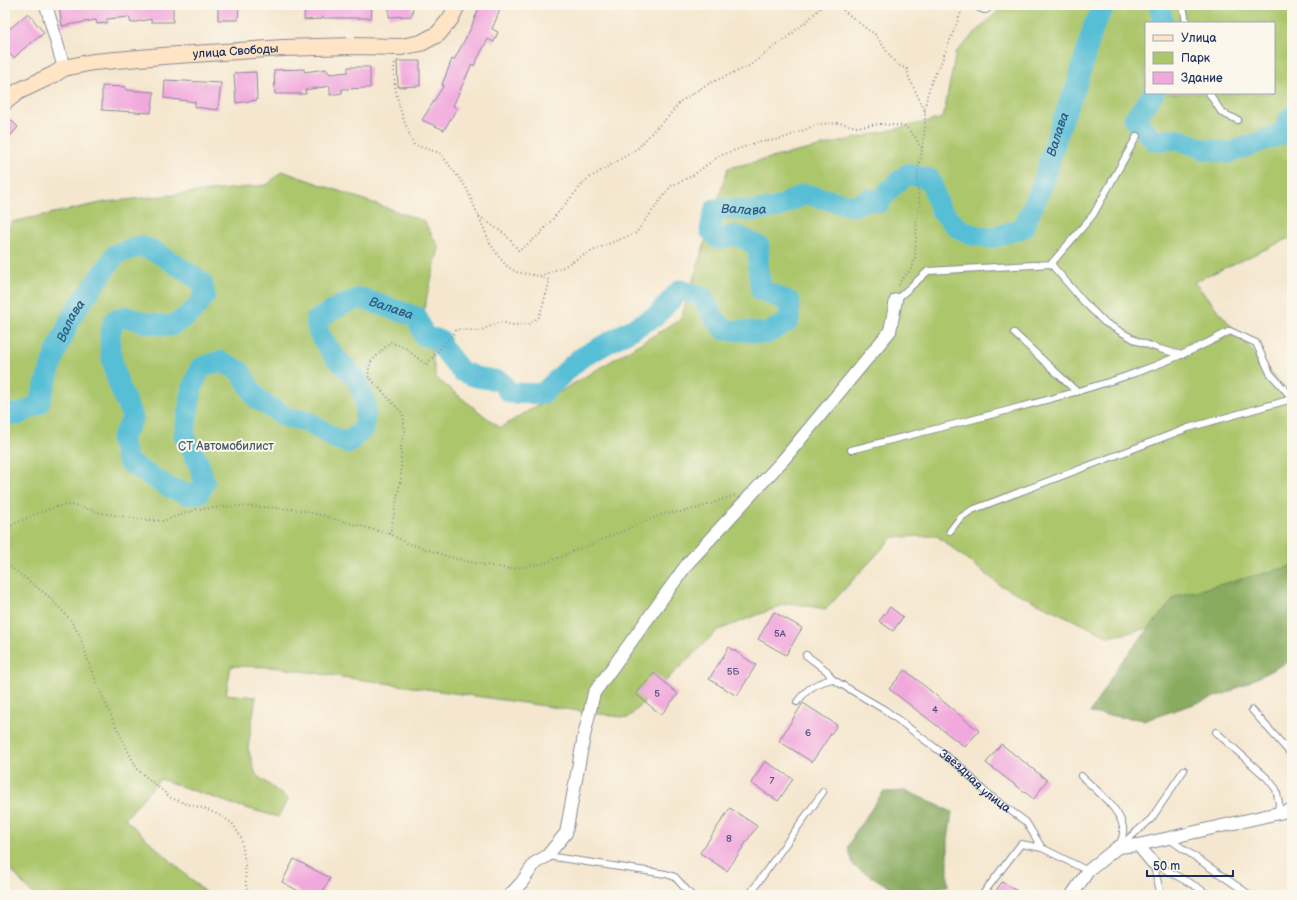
<svg xmlns="http://www.w3.org/2000/svg" width="1297" height="900" font-family="'Balsamiq Sans',sans-serif">
<style>
.green{fill:#acc66c;stroke:#647a65;fill-rule:evenodd}
.forest{fill:#89ab60;stroke:#526d5f}
.lines{fill:none;stroke-linecap:round;stroke-linejoin:round}
.river{stroke:#57bed5;stroke-width:21}
.building{fill:#f1a9dd}
.service-casing{stroke:#888b96;stroke-width:8}
.minor-casing{stroke:#888b96;stroke-width:14}
.secondary-casing{stroke:#888b96;stroke-width:18}
.path{stroke:#888b96;stroke-width:2;stroke-dasharray:1 3;stroke-linecap:butt}
.service{stroke:#fff;stroke-width:6}
.minor{stroke:#fff;stroke-width:12}
.secondary{stroke:#ffe4c6;stroke-width:16}
.labels{text-anchor:middle;dominant-baseline:central;stroke-width:4;stroke-linejoin:round;paint-order:stroke}
.number-label{font-size:10px;fill:#504e7e}
.street-label{font-size:12px;fill:#1b2f5e;stroke:#fbf7ec}
.park-label{font-size:12px;fill:#465c62;stroke:#fbf7ec}
.water-label{font-size:13px;font-style:italic;fill:#2d5a82;stroke:#fbf7ec}
</style>
<rect width="100%" height="100%" fill="#fbf7ec"/>
<filter id="ink" filterUnits="userSpaceOnUse"><feTurbulence type="fractalNoise" baseFrequency=".025" numOctaves="2"/><feDisplacementMap in="SourceGraphic" scale="8" xChannelSelector="R" yChannelSelector="G"/><feConvolveMatrix kernelMatrix="1 2 1 2 8 2 1 2 1" color-interpolation-filters="sRGB"/></filter>
<filter id="wash" filterUnits="userSpaceOnUse"><feTurbulence type="fractalNoise" baseFrequency=".012" numOctaves="4" result="noise"/><feDisplacementMap in="SourceGraphic" scale="16" xChannelSelector="R" yChannelSelector="G"/><feGaussianBlur stdDeviation="0.9" result="paint"/><feColorMatrix in="noise" values="0 0 0 0 0 0 0 0 0 0 0 0 0 0 0 0 0 1.4 0 .05"/><feComposite in="paint" operator="in"/></filter>
<g filter="url(#wash)">
<rect width="100%" height="100%" fill="#f5e7cf"/>
<path class="green" d="M1004,5H1292V237L1194,282L1278,381L1292,393V596L1109,637L1000,585L937,536L893,537L826,609L789,603L718,630L628,718L273,667L231,666L226,694L256,697L248,748L256,775L288,799L278,817L232,804L160,779L125,819L208,895H33L5,863V234L12,222L105,202L267,185L282,171L424,221L439,248L424,309L436,378L500,428L681,319L728,168L943,118L956,52ZM1146,23H1274V93H1146Z"/>
<path class="forest" d="M1292,566V660L1227,693L1146,720L1090,713L1118,666L1176,596Z
M907,791L952,812L948,840V886L898,892L854,866L848,848L855,833L883,792Z"/>
<g class="lines">
<g class="river">
<path d="M1159,5L1163,23"/>
<path d="M1154,93L1134,119L1155,141L1178,139L1203,149L1229,153L1282,134L1292,115"/>
<path id="s1" d="M5,413L18,415L39,404L55,354L72,316L116,254L141,246L158,253L202,282L205,295L196,308L186,317L171,326L146,323L125,316L114,320C113,326 110,332 110,338C110,366 121,392 133,418L121,440L128,462L170,488L190,495L199,493L205,482L198,462L184,436L192,389L200,368L220,361L240,371L257,399L286,417L307,421L334,438L348,443L364,428L366,405L358,380L335,357L319,334L316,320L342,305L360,298L417,317L424,336L440,340L442,347L461,371L476,377L500,381L510,393L542,394L579,359L656,316L680,290L703,297L712,315L725,330L745,331L766,334L789,321L790,302L761,290L758,267L759,246L736,235L719,239L710,230L715,209H736L751,211L776,208L805,194L853,206L869,199L880,202L890,189L907,174L930,179L941,211L958,228L973,235L991,238L1023,228L1041,188L1061,124L1078,81L1094,25L1105,5"/>
</g>
</g>
<g id="blocks">
<path class="building" d="M59,5H173V22H151V19L131,23L129,17L107,19V23L97,24L96,20L62,26Z
M218,5H239L238,20H218Z
M305,5H372L371,18H322V19L304,20Z
M389,5H413L412,16L389,17Z
M480,5H502L492,29L498,32L494,42L488,39L474,66L472,64L453,106L457,108L444,130L422,120L444,85H442L452,59L454,60L471,28Z
M28,13L44,33L22,50L14,58L5,50V33Z
M397,61H420V86L398,87Z
M348,67H370V88L342,89V93L330,95V86L305,90L306,94H275L274,70L304,69V72L326,69L330,74L348,72Z
M256,72L257,100L236,103L234,73Z
M165,80L221,83L218,110L195,107V102L164,98Z
M102,86L126,87V90L154,92L151,113L102,110Z
M5,114L18,127L5,142Z
M890,607L903,617L893,631L879,621Z
M774,612L802,628L786,655L758,639Z
M729,647L756,665L737,696L709,679Z
M905,670L979,731L965,747L889,689Z
M654,673L678,694L661,715L636,694Z
M803,703L837,725L812,762L779,741Z
M1001,744L1047,780L1034,799L986,763Z
M765,761L793,779L778,801L751,783Z
M730,808L757,826L727,871L700,853Z
M294,859L330,878L321,895H306L282,882Z
M1002,882L1024,895H993Z"/>
</g>
</g>
<g filter="url(#ink)">
<use href="#blocks" fill-opacity="0" stroke="#888b96" stroke-width="1"/>
<g class="lines">
<g class="service-casing">
<g id="service">
<path d="M1183,5L1186,23"/>
<path d="M1209,93L1222,113L1238,120"/>
<path d="M1051,264L1083,301L1104,322L1137,341L1160,349L1182,355"/>
<path d="M896,300L928,271L1051,264L1093,215L1137,136"/>
<path d="M1014,333L1077,392"/>
<path d="M851,450C906,436 962,423 1016,408C1090,389 1163,368 1230,331L1256,343L1270,373L1292,398"/>
<path d="M950,531L960,518L972,510L1188,428L1292,399"/>
<path d="M806,655L827,671L832,679"/>
<path id="s2" d="M832,679L885,710L962,768L985,792L1026,822L1042,848L1088,871"/>
<path d="M797,702C808,688 814,684 832,679"/>
<path d="M1252,710L1292,755"/>
<path d="M1216,732L1267,778L1276,789L1279,803L1278,813"/>
<path d="M1081,776C1094,788 1126,813 1123,833C1123,837 1120,842 1119,846"/>
<path d="M1169,839L1250,895"/>
<path d="M1121,845L1151,819L1184,770"/>
<path d="M547,856L666,874L675,877L691,895"/>
<path d="M1153,863L1197,887L1209,895"/>
<path d="M1153,863L1161,895"/>
<path d="M749,895L823,792"/>
<path d="M982,895L1021,844L1042,848"/>
</g>
</g>
<g class="minor-casing">
<path id="minor" d="M46,5L64,68
M980,5L985,7L986,5
M1138,845L1153,863
M510,895L522,882L535,863L547,856L566,833L584,736L594,693L688,563L784,459L890,331L896,300
M1072,895L1088,871L1118,847L1138,845L1169,838L1292,810"/>
</g>
<g class="secondary-casing">
<g id="secondary">
<path id="s3" d="M5,102L19,91L53,75L64,68L93,62L163,56L283,48L352,46L401,47L421,43L438,34L451,18L457,5"/>
</g>
</g>
<path class="path" d="M837,5L868,30L874,33L896,64L907,69L909,78L925,111
M479,216L506,235L519,251L539,235L586,180L637,149L655,129L667,118L681,101L706,85L749,66L789,36L807,21L823,5
M540,276L563,267L580,257L608,244L636,233L671,186L692,176L719,156L755,143L781,139L819,124L840,123L856,127L880,124L905,126L915,137L922,149
M899,285L901,280L912,268L915,258L917,217L920,207L917,182L918,168L921,157L925,128V111L927,96L933,78L941,63L964,5
M5,530L14,524L41,512L59,506L74,505L101,513L139,519L163,521L197,509L239,506L281,508L305,511L390,534L407,543L450,557L469,562L510,569L545,563L561,557L577,549L594,544L608,537L663,514L680,512L699,508L735,495
M390,534L401,478V444L405,431L403,414L368,376L370,363L390,342L404,347L426,365L457,329L479,331L500,322L513,325L529,324L539,317L548,288L549,280L539,276L516,272L507,266L499,257L490,243L466,187L440,153L414,145C402,117 391,90 395,60
M5,561L8,565L47,595L70,619L80,636L90,667L112,718L137,769L171,798L187,804L203,808L219,815L232,823L241,837L245,863L246,886L249,895"/>
<use href="#service" class="service"/>
<use href="#minor" class="minor"/>
<use href="#secondary" class="secondary"/>
</g>
</g>
<g class="labels">
<g class="number-label">
<text x="780" y="634">5А</text>
<text x="733" y="672">5Б</text>
<text x="657" y="694">5</text>
<text x="935" y="710">4</text>
<text x="808" y="733">6</text>
<text x="772" y="781">7</text>
<text x="729" y="839">8</text>
</g>
<g class="street-label">
<text stroke="none"><textPath href="#s3" startOffset="241">улица Свободы</textPath></text>
<text stroke="none"><textPath href="#s2" startOffset="176">Звёздная улица</textPath></text>
</g>
<g class="park-label">
<text x="226" y="446">СТ Автомобилист</text>
</g>
<g class="water-label">
<text stroke="none"><textPath href="#s1" startOffset="2323">Валава</textPath></text>
<text stroke="none"><textPath href="#s1" startOffset="1891">Валава</textPath></text>
<text stroke="none"><textPath href="#s1" startOffset="1194">Валава</textPath></text>
<text stroke="none"><textPath href="#s1" startOffset="126">Валава</textPath></text>
</g>
</g>
<rect width="1297" height="900" fill="none" stroke="#fbf7ec" stroke-width="20"/>
<rect x="1145" y="22" width="130" height="72" fill="#fbf7ec" stroke="#a1a7b3"/>
<rect x="1153" y="35" width="20" height="6" fill="#ffe4c6" stroke="#a1a7b3"/>
<text x="1181" y="42" font-size="12" fill="#1b2f5e">Улица</text>
<rect x="1153" y="52" width="20" height="12" fill="#acc66c" stroke="#a1a7b3"/>
<text x="1181" y="62" font-size="12" fill="#1b2f5e">Парк</text>
<rect x="1153" y="72" width="20" height="12" fill="#f1a9dd" stroke="#a1a7b3"/>
<text x="1181" y="82" font-size="12" fill="#1b2f5e">Здание</text>
<path d="M1147 870v6h86v-6" fill="none" stroke="#1b2f5e" stroke-width="2"/>
<text x="1153" y="870" font-size="12" fill="#1b2f5e" stroke="#fbf7ec" stroke-width="3" paint-order="stroke">50 m</text>
</svg>
